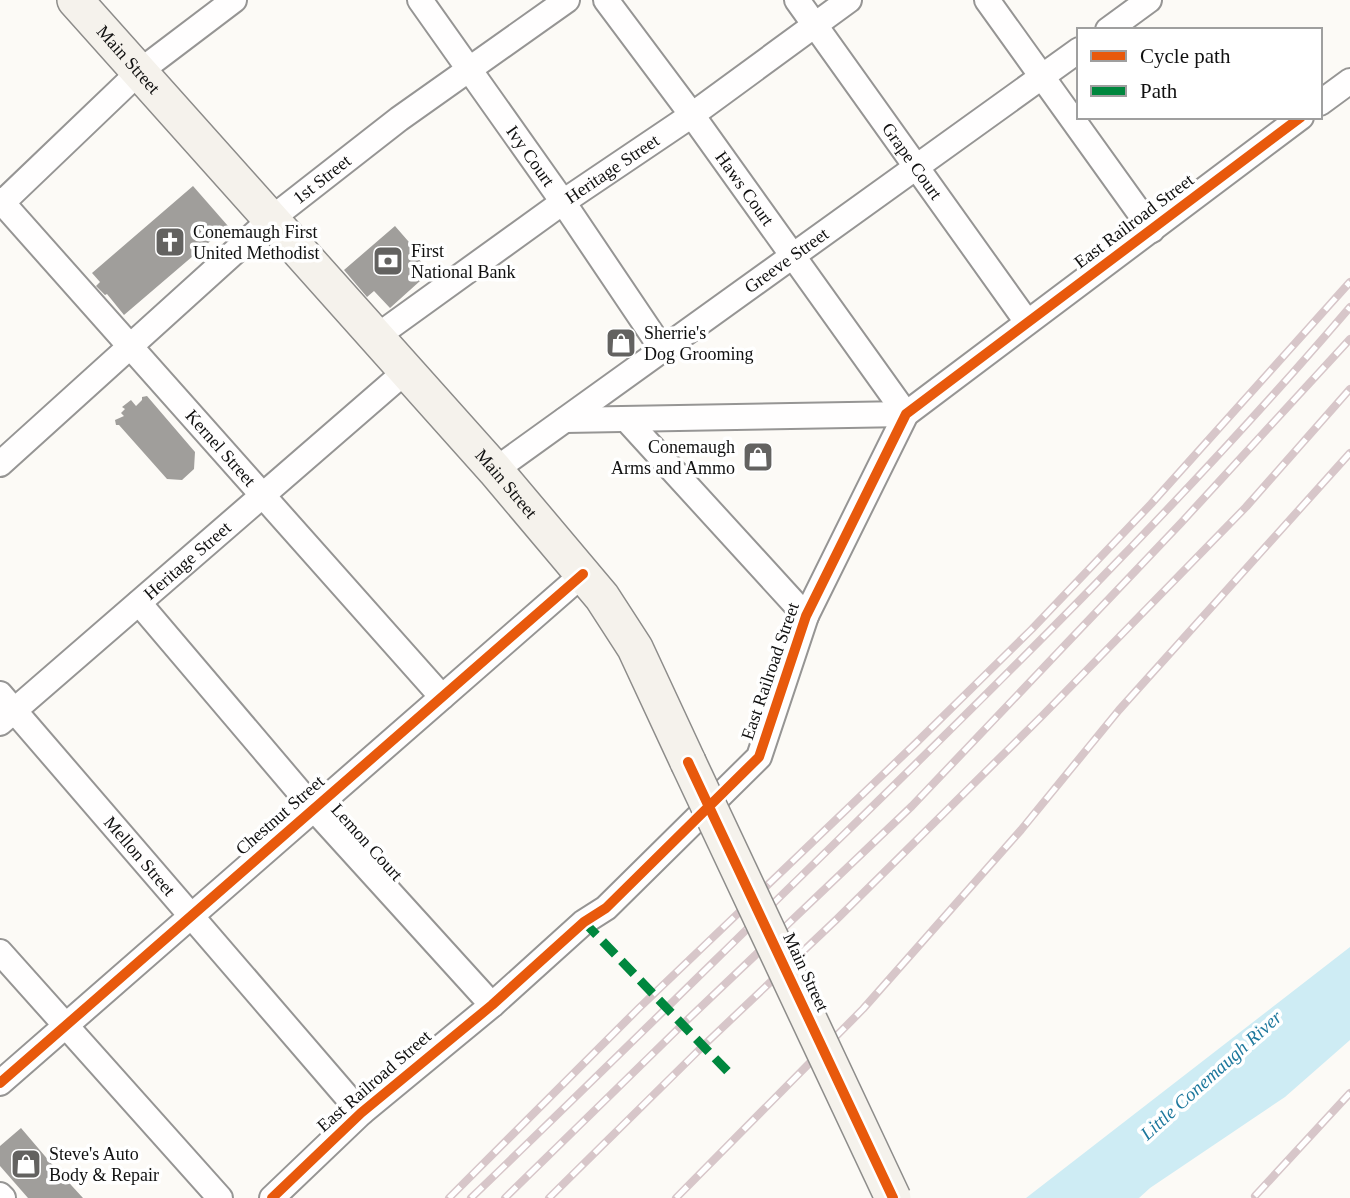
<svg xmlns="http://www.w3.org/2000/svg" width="1350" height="1198" font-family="Georgia,serif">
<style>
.water{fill:#ceecf4}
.building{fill:#a09e9b}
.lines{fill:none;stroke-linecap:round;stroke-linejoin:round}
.street-casing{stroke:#969594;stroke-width:28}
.secondary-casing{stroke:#8d8c8a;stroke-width:38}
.street{stroke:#fffefe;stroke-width:24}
.secondary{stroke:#f5f2ec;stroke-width:35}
.rail-casing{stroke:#d7c6c9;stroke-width:8}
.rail{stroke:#fff;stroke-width:5;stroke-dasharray:16;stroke-linecap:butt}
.secondary-bridge-casing{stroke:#8d8c8a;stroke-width:38;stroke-linecap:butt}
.secondary-bridge{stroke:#f5f2ec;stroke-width:35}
.quiet{stroke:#00873e;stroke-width:9;stroke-dasharray:18 9;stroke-linecap:butt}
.cycleway-casing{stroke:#fff;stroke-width:15}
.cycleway{stroke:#e8590c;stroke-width:10}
.labels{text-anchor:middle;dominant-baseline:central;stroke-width:7;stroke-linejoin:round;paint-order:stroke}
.street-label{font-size:18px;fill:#101010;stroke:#fff}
.poi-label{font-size:18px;fill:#101010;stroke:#fff;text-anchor:start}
.water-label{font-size:19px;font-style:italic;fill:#1e789d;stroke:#fff}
</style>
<rect width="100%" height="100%" fill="#fcfaf6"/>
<path class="water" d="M1350,947V1040L1285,1097L1150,1188L1139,1198H1026Z"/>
<path class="building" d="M193,186L228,226L124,315L107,294L105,295L96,286L100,282L92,273Z
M395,226L415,249L412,251L430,272L390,308L374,291L367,297L344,270Z
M147,396L195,452L194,469L182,480L167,479L119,425H116L115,420L124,416L121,413L125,409L122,407L131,400L136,406L142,400V397Z
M21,1128L50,1162L83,1198H28L0,1166V1146Z"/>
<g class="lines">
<g class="street-casing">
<g id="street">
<path id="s1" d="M420,0L563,202L662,349"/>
<path id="s2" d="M606,0L692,115L906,414"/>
<path id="s3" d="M797,0L1027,322"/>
<path d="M987,0L1152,230"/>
<path d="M1108,30L1149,0"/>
<path d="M1320,103L1350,81"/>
<path id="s4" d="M0,200L442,697"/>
<path d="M0,205L139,72L234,0"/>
<path id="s5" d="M376,337L563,202L692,115L849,0"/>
<path d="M626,419L806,616"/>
<path d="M565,420L906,414"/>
<path id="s6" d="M0,464L271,219L399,119L567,0"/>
<path id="s7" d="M495,470L1079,50"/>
<path d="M139,603L314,809L492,1005"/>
<path id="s8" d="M0,694L361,1113"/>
<path id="s9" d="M0,723L406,371"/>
<path d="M0,952L220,1198"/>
<path d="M0,1083L583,574"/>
<path d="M0,1195L3,1198"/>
<path d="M272,1198L361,1113L492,1005L584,922L606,908L759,757L806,616L906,414L1301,117"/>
</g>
</g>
<g class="secondary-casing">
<g id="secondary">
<path id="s10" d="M75,0L495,470L602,597L635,648L688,762"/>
</g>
</g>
<use href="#street" class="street"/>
<use href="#secondary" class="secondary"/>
<g class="rail-casing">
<path id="rail" d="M1255,1196L1350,1093
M449,1198L638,1009L916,743L1032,629L1151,504L1350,282
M471,1198C592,1082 711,964 831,847C1010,672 1188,497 1350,307
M505,1198L683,1024L912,806L1181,523L1350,339
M549,1198L703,1046L837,919L1042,716L1246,507L1350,389
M676,1198L863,1009L1021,830L1119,710L1350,453"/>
</g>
<use href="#rail" class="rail"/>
<g class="secondary-bridge-casing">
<path id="secondary-bridge" d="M688,762L893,1198"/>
</g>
<use href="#secondary-bridge" class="secondary-bridge"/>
<path class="quiet" d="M584,922L733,1077"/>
<g class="cycleway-casing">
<path id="cycleway" d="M688,762L893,1198
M0,1083L583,574
M272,1198L361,1113L492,1005L584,922L606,908L759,757L806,616L906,414L1301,117"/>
</g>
<use href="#cycleway" class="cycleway"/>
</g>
<defs>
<g id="church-square" transform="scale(1.575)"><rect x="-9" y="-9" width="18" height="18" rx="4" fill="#636260" stroke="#fff"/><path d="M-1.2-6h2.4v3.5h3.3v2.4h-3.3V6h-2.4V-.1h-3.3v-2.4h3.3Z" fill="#fff"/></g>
<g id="bank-square" transform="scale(1.575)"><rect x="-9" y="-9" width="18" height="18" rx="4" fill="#636260" stroke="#fff"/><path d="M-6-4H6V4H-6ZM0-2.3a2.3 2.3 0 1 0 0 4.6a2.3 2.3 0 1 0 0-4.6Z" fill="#fff"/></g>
<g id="shop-square" transform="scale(1.575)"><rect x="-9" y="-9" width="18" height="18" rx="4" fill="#636260" stroke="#fff"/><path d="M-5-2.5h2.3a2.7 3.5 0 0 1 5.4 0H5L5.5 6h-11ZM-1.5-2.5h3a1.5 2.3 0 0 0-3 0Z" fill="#fff"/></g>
</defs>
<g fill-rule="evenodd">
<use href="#church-square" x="170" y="242"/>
<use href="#bank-square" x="388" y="261"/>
<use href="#shop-square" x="621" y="343"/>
<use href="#shop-square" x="758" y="457"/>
<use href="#shop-square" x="26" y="1164"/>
</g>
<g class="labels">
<g class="street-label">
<text stroke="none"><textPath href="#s10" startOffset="80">Main Street</textPath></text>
<text stroke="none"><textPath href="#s1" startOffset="191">Ivy Court</textPath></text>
<text stroke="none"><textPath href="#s3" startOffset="198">Grape Court</textPath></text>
<text stroke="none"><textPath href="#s5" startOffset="290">Heritage Street</textPath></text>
<text stroke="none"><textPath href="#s6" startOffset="430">1st Street</textPath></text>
<text stroke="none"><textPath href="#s2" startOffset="234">Haws Court</textPath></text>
<text transform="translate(1134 221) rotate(-37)">East Railroad Street</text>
<text stroke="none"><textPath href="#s7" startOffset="359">Greeve Street</textPath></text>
<text stroke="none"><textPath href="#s4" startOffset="332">Kernel Street</textPath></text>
<text stroke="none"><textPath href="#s10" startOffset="648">Main Street</textPath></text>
<text stroke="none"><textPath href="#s9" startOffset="248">Heritage Street</textPath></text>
<text transform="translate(770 671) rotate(-71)">East Railroad Street</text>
<text transform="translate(280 815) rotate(-41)">Chestnut Street</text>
<text transform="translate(367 842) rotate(48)">Lemon Court</text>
<text stroke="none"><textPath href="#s8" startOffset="214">Mellon Street</textPath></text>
<text transform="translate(806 972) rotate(65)">Main Street</text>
<text transform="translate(374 1081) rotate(-41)">East Railroad Street</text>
</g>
<g class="poi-label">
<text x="193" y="232">Conemaugh First<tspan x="193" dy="21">United Methodist</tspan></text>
<text x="411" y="251">First<tspan x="411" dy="21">National Bank</tspan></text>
<text x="644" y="333">Sherrie's<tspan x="644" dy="21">Dog Grooming</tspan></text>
<text x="735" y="447" text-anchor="end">Conemaugh<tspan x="735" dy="21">Arms and Ammo</tspan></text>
<text x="49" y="1154">Steve's Auto<tspan x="49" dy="21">Body &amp; Repair</tspan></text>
</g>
<g class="water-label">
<text transform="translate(1211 1075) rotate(-42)">Little Conemaugh River</text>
</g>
</g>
<rect x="1077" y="28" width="245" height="91" fill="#ffffff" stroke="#9f9f9f" stroke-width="2"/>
<rect x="1091" y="51" width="35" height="10" fill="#e8590c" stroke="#9f9f9f" stroke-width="2"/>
<text x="1140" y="63" font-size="21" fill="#101010">Cycle path</text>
<rect x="1091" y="86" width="35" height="10" fill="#00873e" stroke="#9f9f9f" stroke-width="2"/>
<text x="1140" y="98" font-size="21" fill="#101010">Path</text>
</svg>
